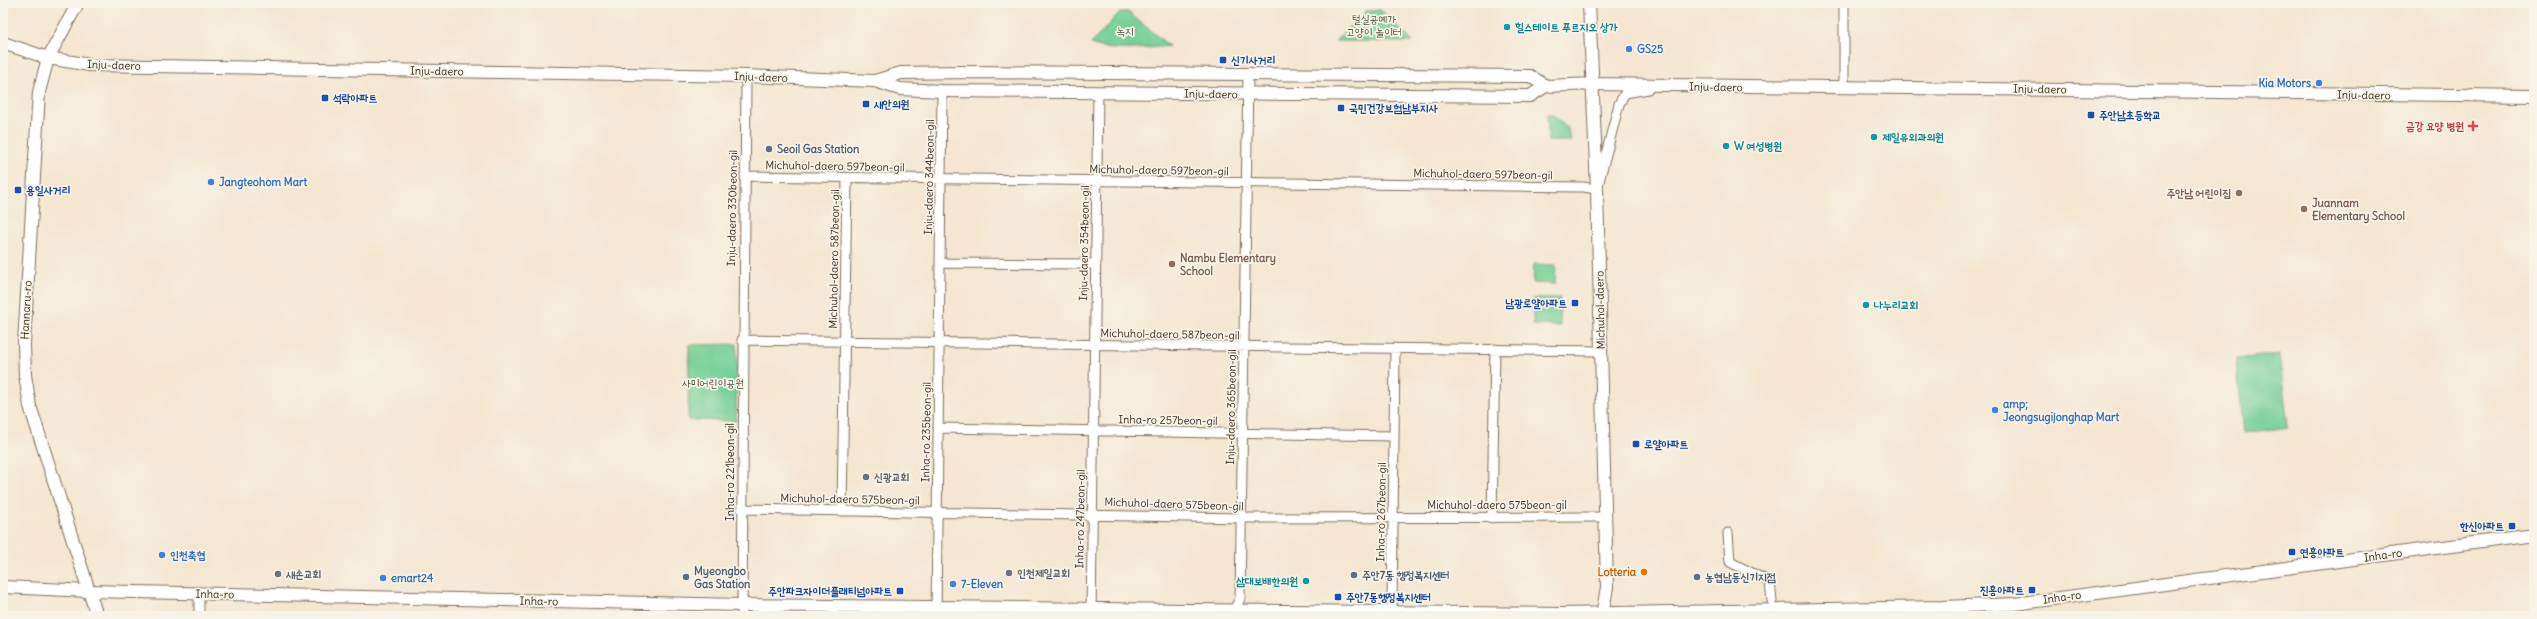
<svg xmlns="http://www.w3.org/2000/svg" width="2537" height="619" font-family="Delius,'Poor Story',sans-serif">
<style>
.green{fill:#77d096;stroke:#597d5a}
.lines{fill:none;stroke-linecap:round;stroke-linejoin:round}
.minor-casing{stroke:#7c6c5c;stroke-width:11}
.major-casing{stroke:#7c6c5c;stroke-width:14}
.minor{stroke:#fff;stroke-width:9}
.major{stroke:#fff;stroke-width:12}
.culture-dot{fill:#0f9aa8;stroke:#f7f3e8;stroke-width:1.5}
.shop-dot{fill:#3f7fe0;stroke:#f7f3e8;stroke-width:1.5}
.transit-dot{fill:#1a4fb4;stroke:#f7f3e8;stroke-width:1.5}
.health-dot{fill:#e0444e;stroke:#f7f3e8;stroke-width:1.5}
.service-dot{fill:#5c6f8a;stroke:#f7f3e8;stroke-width:1.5}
.education-dot{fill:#8d6e63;stroke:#f7f3e8;stroke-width:1.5}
.worship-dot{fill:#6b7280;stroke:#f7f3e8;stroke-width:1.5}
.food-dot{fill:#e8710a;stroke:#f7f3e8;stroke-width:1.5}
.labels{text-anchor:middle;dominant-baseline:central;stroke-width:3.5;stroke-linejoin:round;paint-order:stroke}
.park-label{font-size:11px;fill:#4a543c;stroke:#f7f3e8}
.culture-label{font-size:11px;font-weight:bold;fill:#0d838f;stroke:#f7f3e8;text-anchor:start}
.shop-label{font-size:11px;font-weight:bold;fill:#366cbe;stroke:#f7f3e8;text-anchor:start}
.transit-label{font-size:11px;font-weight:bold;fill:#164399;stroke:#f7f3e8;text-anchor:start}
.street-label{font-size:11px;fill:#3b2a1e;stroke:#f7f3e8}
.health-label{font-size:11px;font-weight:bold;fill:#be3a42;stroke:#f7f3e8;text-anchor:end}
.service-label{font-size:11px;font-weight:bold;fill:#4e5e75;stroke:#f7f3e8;text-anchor:start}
.education-label{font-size:11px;font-weight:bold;fill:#785e54;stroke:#f7f3e8;text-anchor:start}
.worship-label{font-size:11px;font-weight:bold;fill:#5b616d;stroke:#f7f3e8;text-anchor:start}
.food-label{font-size:11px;font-weight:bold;fill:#c56008;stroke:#f7f3e8;text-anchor:end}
</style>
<rect width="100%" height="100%" fill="#f7f3e8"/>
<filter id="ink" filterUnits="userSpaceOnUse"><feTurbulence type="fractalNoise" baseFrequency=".025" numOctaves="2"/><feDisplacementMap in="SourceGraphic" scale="8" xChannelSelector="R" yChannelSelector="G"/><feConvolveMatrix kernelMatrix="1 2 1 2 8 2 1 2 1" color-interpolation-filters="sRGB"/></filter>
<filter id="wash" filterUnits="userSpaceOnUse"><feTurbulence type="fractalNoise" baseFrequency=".012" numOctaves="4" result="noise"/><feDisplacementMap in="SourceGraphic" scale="16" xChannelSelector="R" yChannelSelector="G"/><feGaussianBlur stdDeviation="0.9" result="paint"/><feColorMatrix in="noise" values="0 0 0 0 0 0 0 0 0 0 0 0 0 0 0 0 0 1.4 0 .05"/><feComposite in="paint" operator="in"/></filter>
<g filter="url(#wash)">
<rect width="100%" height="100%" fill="#f4e6d0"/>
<path class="green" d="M1381,10L1413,42L1335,41L1366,11Z
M1120,12H1128L1169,46C1143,48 1115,53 1091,44Z
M1547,115H1553L1567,128L1571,141H1548Z
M1534,264L1556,265L1555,284L1533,283Z
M1560,298V326L1533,325V299Z
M737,344L736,421L688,420L689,345Z
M2279,354L2288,427L2244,433L2236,359Z"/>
</g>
<g filter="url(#ink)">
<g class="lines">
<g class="minor-casing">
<path id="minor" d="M1844,3V88
M745,176L1583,187L1597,189L1619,104L1625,93L1648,89
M940,263L1096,264
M742,340L1601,351
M938,428L1394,436
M742,509L1242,518L1605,517
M842,511L847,178
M1492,518L1495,349
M1728,533L1730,562L1770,582L1772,601
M1392,613L1395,350
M1231,615L1240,599L1248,75
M199,616V594
M742,616L746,76
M833,616L834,605
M936,616L942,91
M1091,616L1098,92"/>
</g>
<g class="major-casing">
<path id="major" d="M78,3L48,58L39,92L24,344L25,375L30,406L97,616
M1589,3L1597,189L1607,587L1602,616
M3,43L48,58L90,65L746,76L875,81L900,89L942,91L1530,96L1546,86
M875,81L901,73L962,72L1530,76L1546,86L1593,84L2534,96
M3,587L89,591L742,605L1561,614L1942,607L2015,604L2534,535"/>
</g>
<use href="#minor" class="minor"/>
<use href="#major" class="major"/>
</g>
</g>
<g class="culture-dot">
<circle cx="1507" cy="27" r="4"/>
<circle cx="1874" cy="137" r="4"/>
<circle cx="1726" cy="146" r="4"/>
<circle cx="1866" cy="305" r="4"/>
<circle cx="1306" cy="581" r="4"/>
</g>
<g class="shop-dot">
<circle cx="1629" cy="49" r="4"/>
<circle cx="2319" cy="83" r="4"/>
<circle cx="211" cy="182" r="4"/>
<circle cx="1995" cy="410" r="4"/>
<circle cx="162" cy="555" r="4"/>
<circle cx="383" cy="578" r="4"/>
<circle cx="953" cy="584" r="4"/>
</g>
<g class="transit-dot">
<rect x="1219" y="56" width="8" height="8" rx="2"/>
<rect x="321" y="94" width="8" height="8" rx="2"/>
<rect x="862" y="100" width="8" height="8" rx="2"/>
<rect x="1337" y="104" width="8" height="8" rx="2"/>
<rect x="2087" y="111" width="8" height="8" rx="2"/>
<rect x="14" y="186" width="8" height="8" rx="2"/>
<rect x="1571" y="299" width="8" height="8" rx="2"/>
<rect x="1632" y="440" width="8" height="8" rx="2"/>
<rect x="2508" y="522" width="8" height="8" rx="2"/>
<rect x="2288" y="548" width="8" height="8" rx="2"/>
<rect x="2028" y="586" width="8" height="8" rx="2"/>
<rect x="896" y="587" width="8" height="8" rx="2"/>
<rect x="1334" y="593" width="8" height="8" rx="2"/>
</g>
<path class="health-dot" d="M2471 120h4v4h4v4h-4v4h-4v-4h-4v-4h4z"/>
<g class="service-dot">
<circle cx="769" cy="149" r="4"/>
<circle cx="1354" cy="575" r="4"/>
<circle cx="686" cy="577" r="4"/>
<circle cx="1697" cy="577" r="4"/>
</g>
<g class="education-dot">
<circle cx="2239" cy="193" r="4"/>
<circle cx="2304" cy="209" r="4"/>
<circle cx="1172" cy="264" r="4"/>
</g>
<g class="worship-dot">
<circle cx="866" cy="477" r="4"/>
<circle cx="1009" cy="573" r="4"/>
<circle cx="278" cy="574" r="4"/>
</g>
<circle class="food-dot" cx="1644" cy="572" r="4"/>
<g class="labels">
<g class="park-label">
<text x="1374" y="19">털실공예가<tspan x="1374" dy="13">고양이 놀이터</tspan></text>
<text x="1125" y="31">녹지</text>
<text x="713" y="383">사미어린이공원</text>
</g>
<g class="culture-label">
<text x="1515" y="27">힐스테이트 푸르지오 상가</text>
<text x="1882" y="137">제일유외과의원</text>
<text x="1734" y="146">W 여성병원</text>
<text x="1874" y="305">나누리교회</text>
<text x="1298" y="581" text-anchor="end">삼대보배한의원</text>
</g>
<g class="shop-label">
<text x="1637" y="49">GS25</text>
<text x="2311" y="83" text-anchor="end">Kia Motors</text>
<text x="219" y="182">Jangteohom Mart</text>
<text x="2003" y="404">amp;<tspan x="2003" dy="13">Jeongsugijonghap Mart</tspan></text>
<text x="170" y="555">인천축협</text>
<text x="391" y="578">emart24</text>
<text x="961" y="584">7-Eleven</text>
</g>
<g class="transit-label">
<text x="1231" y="60">신기사거리</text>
<text x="333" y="98">석락아파트</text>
<text x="874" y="104">새안의원</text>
<text x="1349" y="108">국민건강보험남부지사</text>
<text x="2099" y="115">주안남초등학교</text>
<text x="26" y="190">용일사거리</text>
<text x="1567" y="303" text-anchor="end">남광로얄아파트</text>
<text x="1644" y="444">로얄아파트</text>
<text x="2504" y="526" text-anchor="end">한신아파트</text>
<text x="2300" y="552">연흥아파트</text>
<text x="2024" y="590" text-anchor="end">진흥아파트</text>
<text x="892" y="591" text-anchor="end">주안파크자이더플래티넘아파트</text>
<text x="1346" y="597">주안7동행정복지센터</text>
</g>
<g class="street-label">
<text transform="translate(114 65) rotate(2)">Inju-daero</text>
<text transform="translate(437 71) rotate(1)">Inju-daero</text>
<text transform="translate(761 77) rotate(2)">Inju-daero</text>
<text transform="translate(1716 87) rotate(1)">Inju-daero</text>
<text transform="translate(2040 89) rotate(1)">Inju-daero</text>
<text transform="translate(1211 94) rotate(1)">Inju-daero</text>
<text transform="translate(2364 95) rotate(1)">Inju-daero</text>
<text transform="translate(835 166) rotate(1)">Michuhol-daero 597beon-gil</text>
<text transform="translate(1159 170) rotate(1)">Michuhol-daero 597beon-gil</text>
<text transform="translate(1483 174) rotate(1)">Michuhol-daero 597beon-gil</text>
<text transform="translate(929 177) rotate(-89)">Inju-daero 344beon-gil</text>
<text transform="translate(732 208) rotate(-89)">Inju-daero 330beon-gil</text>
<text transform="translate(1084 243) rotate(-89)">Inju-daero 354beon-gil</text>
<text transform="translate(834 259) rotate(-89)">Michuhol-daero 587beon-gil</text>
<text transform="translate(26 310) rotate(-87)">Hannaru-ro</text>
<text transform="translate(1600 310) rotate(-91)">Michuhol-daero</text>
<text transform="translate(1170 334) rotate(1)">Michuhol-daero 587beon-gil</text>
<text transform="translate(1231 407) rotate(-89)">Inju-daero 365beon-gil</text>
<text transform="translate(1168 420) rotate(1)">Inha-ro 257beon-gil</text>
<text transform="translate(926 432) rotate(-89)">Inha-ro 235beon-gil</text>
<text transform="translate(730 472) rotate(-90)">Inha-ro 221beon-gil</text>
<text transform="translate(850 499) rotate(1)">Michuhol-daero 575beon-gil</text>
<text transform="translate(1174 504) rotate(2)">Michuhol-daero 575beon-gil</text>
<text x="1497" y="505">Michuhol-daero 575beon-gil</text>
<text transform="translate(1381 512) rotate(-89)">Inha-ro 267beon-gil</text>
<text transform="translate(1080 519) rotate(-89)">Inha-ro 247beon-gil</text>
<text transform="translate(2383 555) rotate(-8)">Inha-ro</text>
<text transform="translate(215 594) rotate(1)">Inha-ro</text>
<text transform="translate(2062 597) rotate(-8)">Inha-ro</text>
<text transform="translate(539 601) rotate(1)">Inha-ro</text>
</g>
<g class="health-label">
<text x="2464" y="126">금강 요양 병원</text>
</g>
<g class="service-label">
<text x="777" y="149">Seoil Gas Station</text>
<text x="694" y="571">Myeongbo<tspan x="694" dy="13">Gas Station</tspan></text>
<text x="1362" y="575">주안7동 행정복지센터</text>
<text x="1705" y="577">농협남동신기지점</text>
</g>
<g class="education-label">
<text x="2231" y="193" text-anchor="end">주안남 어린이집</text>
<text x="2312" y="203">Juannam<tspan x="2312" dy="13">Elementary School</tspan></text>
<text x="1180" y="258">Nambu Elementary<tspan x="1180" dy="13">School</tspan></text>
</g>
<g class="worship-label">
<text x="874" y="477">신광교회</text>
<text x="1017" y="573">인천제일교회</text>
<text x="286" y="574">새손교회</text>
</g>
<g class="food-label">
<text x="1636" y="572">Lotteria</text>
</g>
</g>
<rect width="2537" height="619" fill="none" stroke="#f7f3e8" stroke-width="16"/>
</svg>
